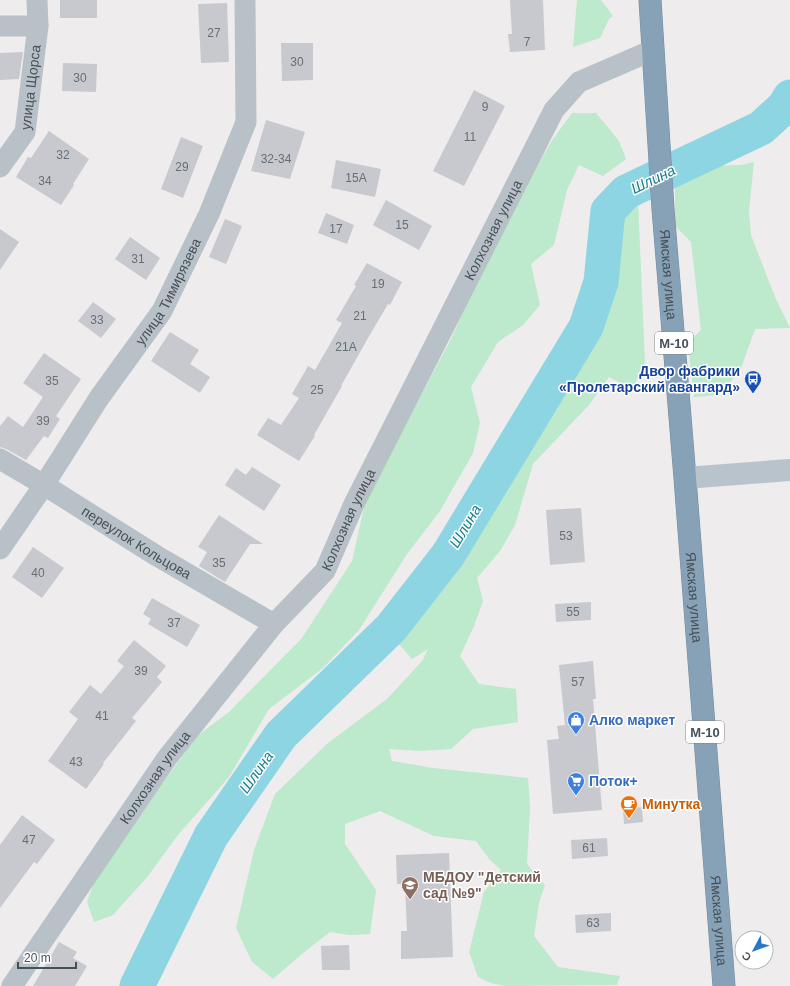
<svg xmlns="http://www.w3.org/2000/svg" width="790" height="986" font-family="Arial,sans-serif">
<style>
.green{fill:#bde9cc}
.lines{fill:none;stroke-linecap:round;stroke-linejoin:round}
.river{stroke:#8dd5e2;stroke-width:35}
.building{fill:#c7c9ce}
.highway-casing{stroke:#738ca2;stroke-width:23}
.street{stroke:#b8c1c7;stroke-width:21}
.secondary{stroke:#b9c3cc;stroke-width:22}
.highway{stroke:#87a1b7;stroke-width:22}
.labels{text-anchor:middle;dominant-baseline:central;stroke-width:3;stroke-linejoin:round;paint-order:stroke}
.number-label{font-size:12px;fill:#666e75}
.shield{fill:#fff;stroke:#7e8489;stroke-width:1}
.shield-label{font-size:13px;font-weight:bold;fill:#465057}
.street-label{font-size:14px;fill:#465057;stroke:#fff}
.transit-label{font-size:14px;font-weight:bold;fill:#164399;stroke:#fff;text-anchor:end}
.shop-label{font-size:14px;font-weight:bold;fill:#366cbe;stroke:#fff;text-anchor:start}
.food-label{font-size:14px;font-weight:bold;fill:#c56008;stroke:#fff;text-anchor:start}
.education-label{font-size:14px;font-weight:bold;fill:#785e54;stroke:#fff;text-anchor:start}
.water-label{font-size:15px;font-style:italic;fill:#197d90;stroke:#fff}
</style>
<rect width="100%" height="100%" fill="#eeecec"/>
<path class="green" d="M577,0H601L613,16L609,19L600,38L573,47Z
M572,113H596L619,141L626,159L603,176L579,165L567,190L554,245L531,264L540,305L523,325L498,342L471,387L480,423L473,453L440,511L407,554L359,630L323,668L269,709L229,777L177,836L148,876L113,915L94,922L87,902L97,874L197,736L229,712L302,638L352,561L368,490L417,403L451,339L482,268L521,193L553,139Z
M754,162L749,211L751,235L775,297L790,328L755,329L740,371L719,395L694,397L688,343L701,330L691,242L675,226V182L685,174L701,166L741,165Z
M638,200L645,364L632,389L609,377L589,405L533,464L515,525L500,551L477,578L483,601L474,626L460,656L479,684L516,689L518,722L473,729L451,749L420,751L389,749L392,761L433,768L528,778L530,808L527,864L545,885L539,903L534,936L558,967L620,976L617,985L505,986L491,983L478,977L469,952L484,892L501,870L490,860L476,841L434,836L380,811L345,824V844L376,890L370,934L349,935L330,932L303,953L273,979L252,962L236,928L254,850L275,794L328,743L387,699L423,660L428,649L412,659L397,642L440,584L483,518L517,458L587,344L608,306L613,247V215Z"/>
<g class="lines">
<path class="river" d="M137,986L211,836L281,735L391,628L448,555L586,327L601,282L608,211L626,192L761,128L784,107L790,97"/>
</g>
<path class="building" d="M60,0H97V18H60Z
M510,0H543L545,50L510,52L508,34H512Z
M227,3L229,62L201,63L198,4Z
M281,43H313V80L282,81Z
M23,52L19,79L0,80V53Z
M63,63L97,64L96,92L62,91Z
M474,90L505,106L464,186L433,171Z
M266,120L305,132L290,179L251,171Z
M49,131L89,159L73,184L74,185L61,205L16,177L28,157L31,158Z
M181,137L203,146L183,198L161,189Z
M336,160L381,169L375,197L331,188Z
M386,200L432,226L419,250L373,225Z
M326,213L354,225L347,244L318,233Z
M225,219L242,226L226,264L209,257Z
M0,229L19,242L0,270Z
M130,237L160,258L146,280L115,259Z
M367,263L402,282L390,305L388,304L368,338L341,386H342L314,435L315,436L299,461L257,435L268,418L281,425L299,398L292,394L308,366L315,370L342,323L336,320L356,286L354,285Z
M93,302L116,319L101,338L78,321Z
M170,332L199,350L190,364L210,377L200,393L151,361Z
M44,353L81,379L56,416L60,419L48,438L44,436L26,460L6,449L0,447V426L8,416L23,427L43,397L23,383Z
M252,467L281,485L264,511L225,485L236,468L246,475Z
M581,508L585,562L550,565L546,510Z
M219,515L263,544H250L225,582L199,566L207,552L198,547Z
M33,547L64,568L42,598L12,577Z
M152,598L200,625L187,647L148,624L151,619L143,614Z
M591,602V620L556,622L555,604Z
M134,640L166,666L157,677L162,682L132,718L136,721L103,763L104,764L86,789L48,761L78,719L69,712L90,685L101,694L124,666L117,661Z
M593,661L596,699H593L602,810L553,814L547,740L559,739L557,726L565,725L559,665Z
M642,807L643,822L624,824L623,809Z
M22,815L55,840L37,864L34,862L0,908V845Z
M607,838L608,856L572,859L571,840Z
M449,853L453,957L401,959V931H407L405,884H397L396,855Z
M611,913V931L576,933L575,915Z
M59,942L77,952L73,958L87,966L75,986H33Z
M349,945L350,970H322L321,946Z"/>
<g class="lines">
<g class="highway-casing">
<g id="highway">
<path id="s5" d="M650,0L663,209L685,478L724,986"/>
</g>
</g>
<g class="street">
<path d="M0,26H38"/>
<path id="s1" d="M0,167L25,132L38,26L37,0"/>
<path id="s2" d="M0,459L44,485L157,556L274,624"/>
<path id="s3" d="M0,549L44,485L99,398L162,311L209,214L246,122L245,0"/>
<path id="s4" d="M12,986L167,758L274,624L325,571L354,504L554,110L579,82L653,50"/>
</g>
<path class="secondary" d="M685,478L790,470"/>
<use href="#highway" class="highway"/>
</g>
<defs>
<g id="bus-pin" transform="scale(0.9)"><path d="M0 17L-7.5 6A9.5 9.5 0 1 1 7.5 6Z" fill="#1a4fb4" stroke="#fff"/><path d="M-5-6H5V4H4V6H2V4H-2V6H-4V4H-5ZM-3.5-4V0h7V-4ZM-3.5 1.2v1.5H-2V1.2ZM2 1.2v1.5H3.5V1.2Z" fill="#fff"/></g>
<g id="shop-pin" transform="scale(0.9)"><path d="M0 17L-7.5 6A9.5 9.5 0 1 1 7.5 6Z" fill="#3f7fe0" stroke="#fff"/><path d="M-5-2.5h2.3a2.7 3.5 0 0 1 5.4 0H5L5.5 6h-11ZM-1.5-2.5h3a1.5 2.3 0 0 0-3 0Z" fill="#fff"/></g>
<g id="supermarket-pin" transform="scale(0.9)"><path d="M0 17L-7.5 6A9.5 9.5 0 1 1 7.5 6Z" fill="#3f7fe0" stroke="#fff"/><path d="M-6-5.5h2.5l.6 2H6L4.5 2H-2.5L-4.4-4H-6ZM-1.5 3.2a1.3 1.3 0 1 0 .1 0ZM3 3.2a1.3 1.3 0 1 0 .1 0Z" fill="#fff"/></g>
<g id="cafe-pin" transform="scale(0.9)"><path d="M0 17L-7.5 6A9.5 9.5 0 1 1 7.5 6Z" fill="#e8710a" stroke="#fff"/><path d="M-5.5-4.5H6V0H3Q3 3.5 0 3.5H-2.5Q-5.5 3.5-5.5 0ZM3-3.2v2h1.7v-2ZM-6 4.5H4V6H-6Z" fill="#fff"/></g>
<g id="school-pin" transform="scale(0.9)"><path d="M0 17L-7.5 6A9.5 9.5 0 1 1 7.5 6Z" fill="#8d6e63" stroke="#fff"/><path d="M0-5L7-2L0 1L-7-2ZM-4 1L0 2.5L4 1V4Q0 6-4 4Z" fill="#fff"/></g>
</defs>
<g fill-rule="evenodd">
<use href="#bus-pin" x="753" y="379"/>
<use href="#shop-pin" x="576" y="720"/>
<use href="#supermarket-pin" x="576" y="781"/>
<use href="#cafe-pin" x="629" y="804"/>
<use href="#school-pin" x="410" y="885"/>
</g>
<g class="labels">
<g class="number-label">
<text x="214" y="33">27</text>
<text x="527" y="42">7</text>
<text x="297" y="62">30</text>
<text x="80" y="78">30</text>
<text x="485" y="107">9</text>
<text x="470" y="137">11</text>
<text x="63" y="155">32</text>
<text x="276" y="159">32-34</text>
<text x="182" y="167">29</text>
<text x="356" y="178">15А</text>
<text x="45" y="181">34</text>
<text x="402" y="225">15</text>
<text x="336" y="229">17</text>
<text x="138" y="259">31</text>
<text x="378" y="284">19</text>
<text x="360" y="316">21</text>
<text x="97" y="320">33</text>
<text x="346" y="347">21А</text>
<text x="52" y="381">35</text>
<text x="317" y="390">25</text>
<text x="43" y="421">39</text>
<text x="566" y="536">53</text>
<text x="219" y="563">35</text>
<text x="38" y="573">40</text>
<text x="573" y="612">55</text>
<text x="174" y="623">37</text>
<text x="141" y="671">39</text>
<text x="578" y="682">57</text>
<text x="102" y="716">41</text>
<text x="76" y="762">43</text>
<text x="29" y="840">47</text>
<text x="589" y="848">61</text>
<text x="593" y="923">63</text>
</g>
<g class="shield">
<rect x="655" y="332" width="38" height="22" rx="3"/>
<rect x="686" y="721" width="38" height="22" rx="3"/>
</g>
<g class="shield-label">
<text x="674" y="343">М-10</text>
<text x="705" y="732">М-10</text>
</g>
<g class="street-label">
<text stroke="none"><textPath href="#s1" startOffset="88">улица Щорса</textPath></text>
<text stroke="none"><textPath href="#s4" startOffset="901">Колхозная улица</textPath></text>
<text stroke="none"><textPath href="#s5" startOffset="275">Ямская улица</textPath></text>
<text stroke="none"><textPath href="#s3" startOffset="308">улица Тимирязева</textPath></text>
<text stroke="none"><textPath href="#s4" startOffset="577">Колхозная улица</textPath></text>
<text stroke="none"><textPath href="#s2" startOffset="160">переулок Кольцова</textPath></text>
<text stroke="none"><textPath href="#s5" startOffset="599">Ямская улица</textPath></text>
<text stroke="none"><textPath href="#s4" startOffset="253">Колхозная улица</textPath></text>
<text stroke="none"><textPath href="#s5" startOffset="923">Ямская улица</textPath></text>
</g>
<g class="transit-label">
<text x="740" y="371">Двор фабрики<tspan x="740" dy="16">«Пролетарский авангард»</tspan></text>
</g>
<g class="shop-label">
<text x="589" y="720">Алко маркет</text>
<text x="589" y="781">Поток+</text>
</g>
<g class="food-label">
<text x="642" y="804">Минутка</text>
</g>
<g class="education-label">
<text x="423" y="877">МБДОУ "Детский<tspan x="423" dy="16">сад №9"</tspan></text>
</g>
<g class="water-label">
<text transform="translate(653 179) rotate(-26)">Шлина</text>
<text transform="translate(465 526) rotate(-59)">Шлина</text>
<text transform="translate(256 772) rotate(-55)">Шлина</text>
</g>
</g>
<g transform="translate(754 950) rotate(229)"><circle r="19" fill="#ffffff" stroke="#b5b9bc"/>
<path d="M0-3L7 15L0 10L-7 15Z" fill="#2977cb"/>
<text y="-6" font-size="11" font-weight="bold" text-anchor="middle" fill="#465057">С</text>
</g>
<path d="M18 962v6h58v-6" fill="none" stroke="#465057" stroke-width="2"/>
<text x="24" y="962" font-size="12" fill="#465057" stroke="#ffffff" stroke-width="3" paint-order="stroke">20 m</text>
</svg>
